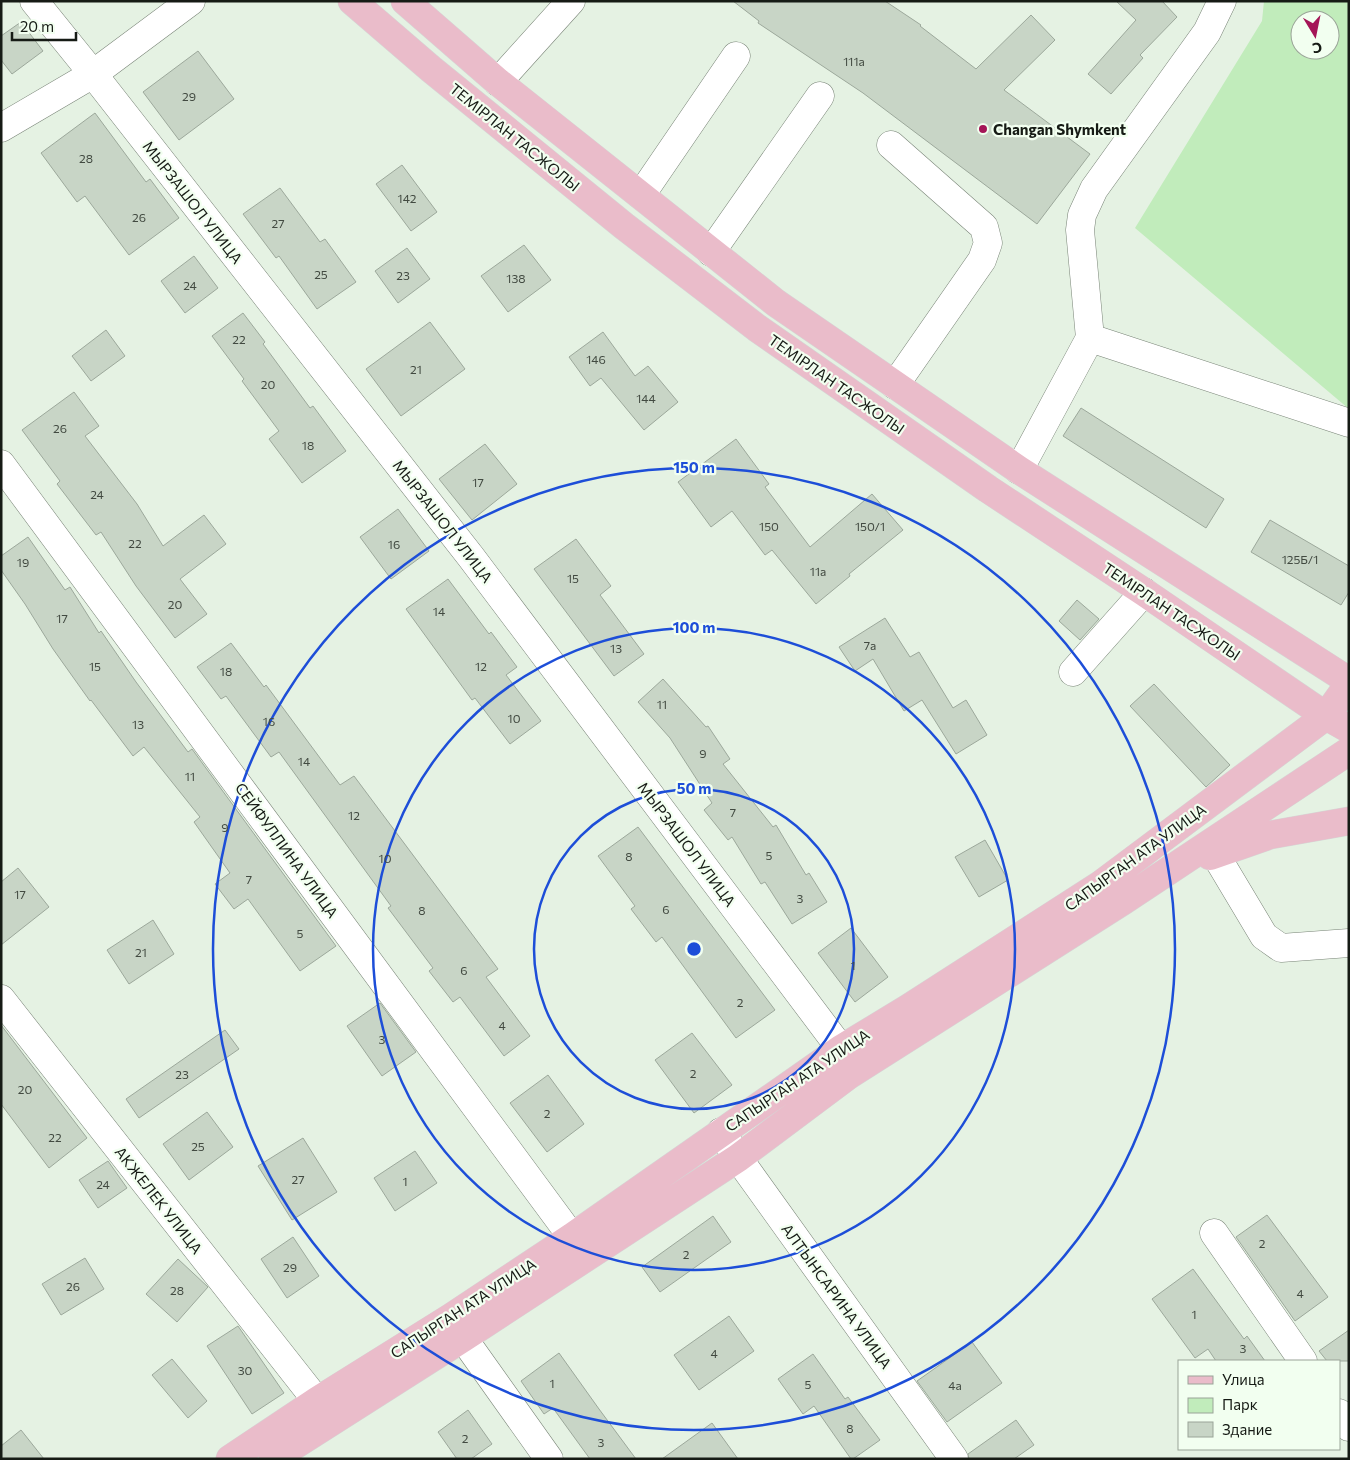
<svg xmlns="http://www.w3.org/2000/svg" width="1350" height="1460" font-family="Commissioner,sans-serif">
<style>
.green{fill:#c1ecbb;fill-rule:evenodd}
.building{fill:#c8d5c6;stroke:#9ca89b}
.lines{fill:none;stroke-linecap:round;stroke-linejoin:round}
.minor-casing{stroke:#798477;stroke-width:29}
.major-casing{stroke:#d5d6d5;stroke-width:29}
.minor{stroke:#fff;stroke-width:28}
.major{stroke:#eabcca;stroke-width:28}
.ring{fill:none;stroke:#1d4ed8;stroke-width:2.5}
.poi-dot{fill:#a41557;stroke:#f2fff0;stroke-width:2}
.labels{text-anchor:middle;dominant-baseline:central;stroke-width:4.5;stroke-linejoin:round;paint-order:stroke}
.number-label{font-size:12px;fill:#424a41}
.poi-label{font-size:15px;font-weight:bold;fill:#161b15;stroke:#f2fff0;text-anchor:start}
.street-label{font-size:15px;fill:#161b15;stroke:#f2fff0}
.centre{fill:#1d4ed8;stroke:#f2fff0;stroke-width:2.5}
.ring-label{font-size:15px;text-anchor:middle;font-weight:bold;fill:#1d4ed8;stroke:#f2fff0;stroke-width:4.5;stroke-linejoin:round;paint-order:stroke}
</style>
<rect width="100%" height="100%" fill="#e5f2e3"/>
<path class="green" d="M1264,1H1349V409L1135,228L1262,21ZM1300,20H1330V50H1300Z"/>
<path class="building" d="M733,1H885L921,25L920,26L976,69L1031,15L1055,40L1004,90L1090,154L1037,224L863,93L758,23L759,21Z
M1116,1H1162L1177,17L1140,55L1143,58L1111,94L1088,74L1136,20Z
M21,22L43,51L12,74L1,60V36Z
M198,51L234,99L179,140L143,92Z
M95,113L146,182L150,179L179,218L129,255L85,196L77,202L41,153Z
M402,165L437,212L411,231L376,184Z
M280,188L320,242L325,239L356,282L317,309L279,256L276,258L243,214Z
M524,245L551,280L508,312L481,276Z
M407,248L430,279L398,303L375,271Z
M194,256L218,288L185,313L161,281Z
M243,313L265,342L263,344L310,408L313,406L346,451L302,483L269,439L279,431L242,381L244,379L212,336Z
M430,322L465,369L401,416L366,369Z
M106,330L125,356L91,381L72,356Z
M603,332L635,376L648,366L678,402L644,430L601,378L590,386L569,357Z
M74,392L99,426L85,436L137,504L163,546L204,515L226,544L180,579L207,614L175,638L136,586L101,532L96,535L57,484L60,481L22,430Z
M1081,408L1224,499L1206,528L1063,436Z
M736,439L769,484L765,487L810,547L872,494L903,530L849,574L850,576L816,604L772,550L765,555L732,511L711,527L678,482Z
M485,444L517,484L472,520L439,479Z
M398,509L429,551L391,579L360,537Z
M1270,520L1349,566V592L1341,605L1251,552Z
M28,537L65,590L70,587L99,633L101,631L136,682L188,752L192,749L336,946L300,971L248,899L234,909L215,884L230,873L194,822L200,817L144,747L133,756L91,700L90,701L53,649L25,604L1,570V556Z
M576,539L611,586L600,595L644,654L614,676L534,569Z
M448,579L489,634L491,632L517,667L506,675L541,721L510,744L475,698L472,700L406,609Z
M1077,600L1099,619L1080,640L1059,621Z
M885,618L910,657L919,652L953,708L966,700L987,735L956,754L922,700L904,711L873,659L855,671L839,647Z
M231,643L264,687L266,685L340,785L354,776L498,969L486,977L530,1036L504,1056L460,997L453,1002L429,971L433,968L388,908L391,906L279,752L271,757L226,696L221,699L197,667Z
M663,679L706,727L708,726L730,759L723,764L773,827L776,825L806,875L809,873L827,902L792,924L765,882L761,884L732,837L728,840L704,810L712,803L670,738L638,702Z
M1154,684L1230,765L1206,787L1130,706Z
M638,827L775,1010L736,1038L662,937L656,942L631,909L635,906L598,856Z
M985,840L1008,880L979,897L955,857Z
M18,868L49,907L1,945V882Z
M153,920L174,954L129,984L107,950Z
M851,928L888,977L855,1002L818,953Z
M380,1003L416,1052L382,1076L347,1026Z
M1,1025L87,1138L49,1168L1,1104Z
M225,1030L239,1049L139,1118L126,1099Z
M692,1033L732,1085L694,1113L655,1060Z
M548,1075L584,1124L547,1152L510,1103Z
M207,1112L233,1147L189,1180L163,1144Z
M303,1138L337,1192L292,1220L258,1166Z
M415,1151L437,1183L395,1211L374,1178Z
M108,1161L127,1188L98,1208L79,1180Z
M1267,1215L1328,1297L1295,1321L1236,1237Z
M713,1216L731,1242L660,1292L642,1267Z
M293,1237L319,1276L287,1298L261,1259Z
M85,1258L104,1289L61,1315L42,1284Z
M178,1259L208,1287L177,1322L146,1294Z
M1193,1269L1244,1339L1247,1336L1265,1361H1216L1208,1349L1195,1358L1152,1299Z
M729,1316L754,1351L699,1390L674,1355Z
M238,1326L284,1393L252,1414L207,1346Z
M1349,1330V1361H1327L1319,1351Z
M972,1342L1002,1383L947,1422L917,1381Z
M559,1353L599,1409L636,1459H590L553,1408L544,1414L521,1381Z
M813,1354L845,1399L848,1397L880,1440L853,1459H851L814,1406L803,1414L778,1379Z
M172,1359L207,1401L188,1418L152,1375Z
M468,1410L492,1444L471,1459H457L438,1432Z
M1016,1420L1034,1445L1014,1459H969L968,1454Z
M712,1423L738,1459H662Z
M21,1430L44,1459H1V1446Z"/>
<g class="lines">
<g class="minor-casing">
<path id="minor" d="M34,1L93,74L471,557L841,1049
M498,82L571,1
M1,128L93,74L191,1
M891,145L984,227L988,243L982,260L895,385
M641,195L736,56
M711,252L820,96
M1090,338L1349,423
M1,464L572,1237
M1019,470L1090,338L1080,230L1082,215L1094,189L1207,32L1222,1
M1073,672L1144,592
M1215,854L1264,936L1281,948L1349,943
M1,999L317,1401
M721,1132L738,1158L954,1459
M1214,1233L1303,1361
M463,1338L549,1459
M1339,1413L1349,1427"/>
</g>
<g class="major-casing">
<path id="major" d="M352,1L431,69L624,226L757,328L988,489L1144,592L1326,716L1349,729
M405,1L498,82L776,303L1019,470L1349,681
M1210,856L1270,835L1349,821
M230,1459L317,1401L450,1318L572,1237L841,1049L907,1009L1100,885L1326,716L1349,684
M273,1459L463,1338L738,1158L849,1075L1123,901L1349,751"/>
</g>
<use href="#minor" class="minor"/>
<use href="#major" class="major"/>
</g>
<g class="ring">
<circle cx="694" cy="949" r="160"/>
<circle cx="694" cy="949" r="321"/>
<circle cx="694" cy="949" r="481"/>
</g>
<circle class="poi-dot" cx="983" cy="129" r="5"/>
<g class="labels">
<g class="number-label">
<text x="854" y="61">111а</text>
<text x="189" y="96">29</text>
<text x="86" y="158">28</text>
<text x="407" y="198">142</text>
<text x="139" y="217">26</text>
<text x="278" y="223">27</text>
<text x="321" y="274">25</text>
<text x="403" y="275">23</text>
<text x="516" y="278">138</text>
<text x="190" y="285">24</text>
<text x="239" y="339">22</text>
<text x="596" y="359">146</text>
<text x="416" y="369">21</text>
<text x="268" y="384">20</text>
<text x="646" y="398">144</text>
<text x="60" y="428">26</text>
<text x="308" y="445">18</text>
<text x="478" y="482">17</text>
<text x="97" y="494">24</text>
<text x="769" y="526">150</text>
<text x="870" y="526">150/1</text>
<text x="135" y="543">22</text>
<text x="394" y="544">16</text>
<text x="1300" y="559">125Б/1</text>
<text x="23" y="562">19</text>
<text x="818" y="571">11а</text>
<text x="573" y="578">15</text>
<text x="175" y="604">20</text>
<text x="439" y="611">14</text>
<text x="62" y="618">17</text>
<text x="870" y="645">7а</text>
<text x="616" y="648">13</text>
<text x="95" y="666">15</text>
<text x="481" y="666">12</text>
<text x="226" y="671">18</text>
<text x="662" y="704">11</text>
<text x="514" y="718">10</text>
<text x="269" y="721">16</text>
<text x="138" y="724">13</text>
<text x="703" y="753">9</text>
<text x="304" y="761">14</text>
<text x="190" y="776">11</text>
<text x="733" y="812">7</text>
<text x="354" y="815">12</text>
<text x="225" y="827">9</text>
<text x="769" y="855">5</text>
<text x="629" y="856">8</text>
<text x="385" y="858">10</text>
<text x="249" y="879">7</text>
<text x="20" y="894">17</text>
<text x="800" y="898">3</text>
<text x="666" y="909">6</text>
<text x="422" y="910">8</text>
<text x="300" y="933">5</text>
<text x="141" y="952">21</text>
<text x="853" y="965">1</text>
<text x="464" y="970">6</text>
<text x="740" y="1002">2</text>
<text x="502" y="1025">4</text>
<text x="382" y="1039">3</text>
<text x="693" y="1073">2</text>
<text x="182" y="1074">23</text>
<text x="25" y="1089">20</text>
<text x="547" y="1113">2</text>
<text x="55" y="1137">22</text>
<text x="198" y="1146">25</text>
<text x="298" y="1179">27</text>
<text x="405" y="1181">1</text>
<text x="103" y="1184">24</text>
<text x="1262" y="1243">2</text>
<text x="686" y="1254">2</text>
<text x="290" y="1267">29</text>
<text x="73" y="1286">26</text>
<text x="177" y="1290">28</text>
<text x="1300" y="1293">4</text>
<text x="1194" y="1314">1</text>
<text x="1243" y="1348">3</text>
<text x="714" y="1353">4</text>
<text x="245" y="1370">30</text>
<text x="552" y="1383">1</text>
<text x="808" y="1384">5</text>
<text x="955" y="1385">4а</text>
<text x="850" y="1428">8</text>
<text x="465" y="1438">2</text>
<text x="601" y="1442">3</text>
</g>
<g class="poi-label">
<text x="993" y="129">Changan Shymkent</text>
</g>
<g class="street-label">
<text transform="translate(515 137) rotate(39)">ТЕМІРЛАН ТАСЖОЛЫ</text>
<text transform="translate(193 202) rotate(52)">МЫРЗАШОЛ УЛИЦА</text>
<text transform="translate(837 384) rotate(35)">ТЕМІРЛАН ТАСЖОЛЫ</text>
<text transform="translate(443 521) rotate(52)">МЫРЗАШОЛ УЛИЦА</text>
<text transform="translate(1172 611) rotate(34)">ТЕМІРЛАН ТАСЖОЛЫ</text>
<text transform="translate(687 844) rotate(53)">МЫРЗАШОЛ УЛИЦА</text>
<text transform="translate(287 850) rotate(54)">СЕЙФУЛЛИНА УЛИЦА</text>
<text transform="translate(1135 857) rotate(-36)">САПЫРГАН АТА УЛИЦА</text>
<text transform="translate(797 1080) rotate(-34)">САПЫРГАН АТА УЛИЦА</text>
<text transform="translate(159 1200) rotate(52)">АКЖЕЛЕК УЛИЦА</text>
<text transform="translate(837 1296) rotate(54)">АЛТЫНСАРИНА УЛИЦА</text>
<text transform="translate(463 1308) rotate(-33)">САПЫРГАН АТА УЛИЦА</text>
</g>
</g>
<circle cx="694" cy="949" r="8" class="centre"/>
<g class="ring-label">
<text x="694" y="473">150 m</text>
<text x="694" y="633">100 m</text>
<text x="694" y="794">50 m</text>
</g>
<rect width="1350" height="1460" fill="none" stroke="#161b15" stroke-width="5"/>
<rect x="1178" y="1360" width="162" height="90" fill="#f2fff0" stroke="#9aa498"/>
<rect x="1188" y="1376" width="25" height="8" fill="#eabcca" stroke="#9aa498"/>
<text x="1222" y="1385" font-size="15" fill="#161b15">Улица</text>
<rect x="1188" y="1398" width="25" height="15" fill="#c1ecbb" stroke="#9aa498"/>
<text x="1222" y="1410" font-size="15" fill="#161b15">Парк</text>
<rect x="1188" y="1422" width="25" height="15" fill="#c8d5c6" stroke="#9aa498"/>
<text x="1222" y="1435" font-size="15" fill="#161b15">Здание</text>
<g transform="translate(1315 35) rotate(170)"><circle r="24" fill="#f2fff0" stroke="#9aa498"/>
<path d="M0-4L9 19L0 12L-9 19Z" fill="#a41557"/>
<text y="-8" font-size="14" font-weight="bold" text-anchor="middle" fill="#161b15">С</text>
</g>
<path d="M12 32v8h64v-8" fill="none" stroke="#161b15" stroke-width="2.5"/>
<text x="20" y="32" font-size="15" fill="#161b15" stroke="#f2fff0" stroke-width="4" paint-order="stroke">20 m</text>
</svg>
